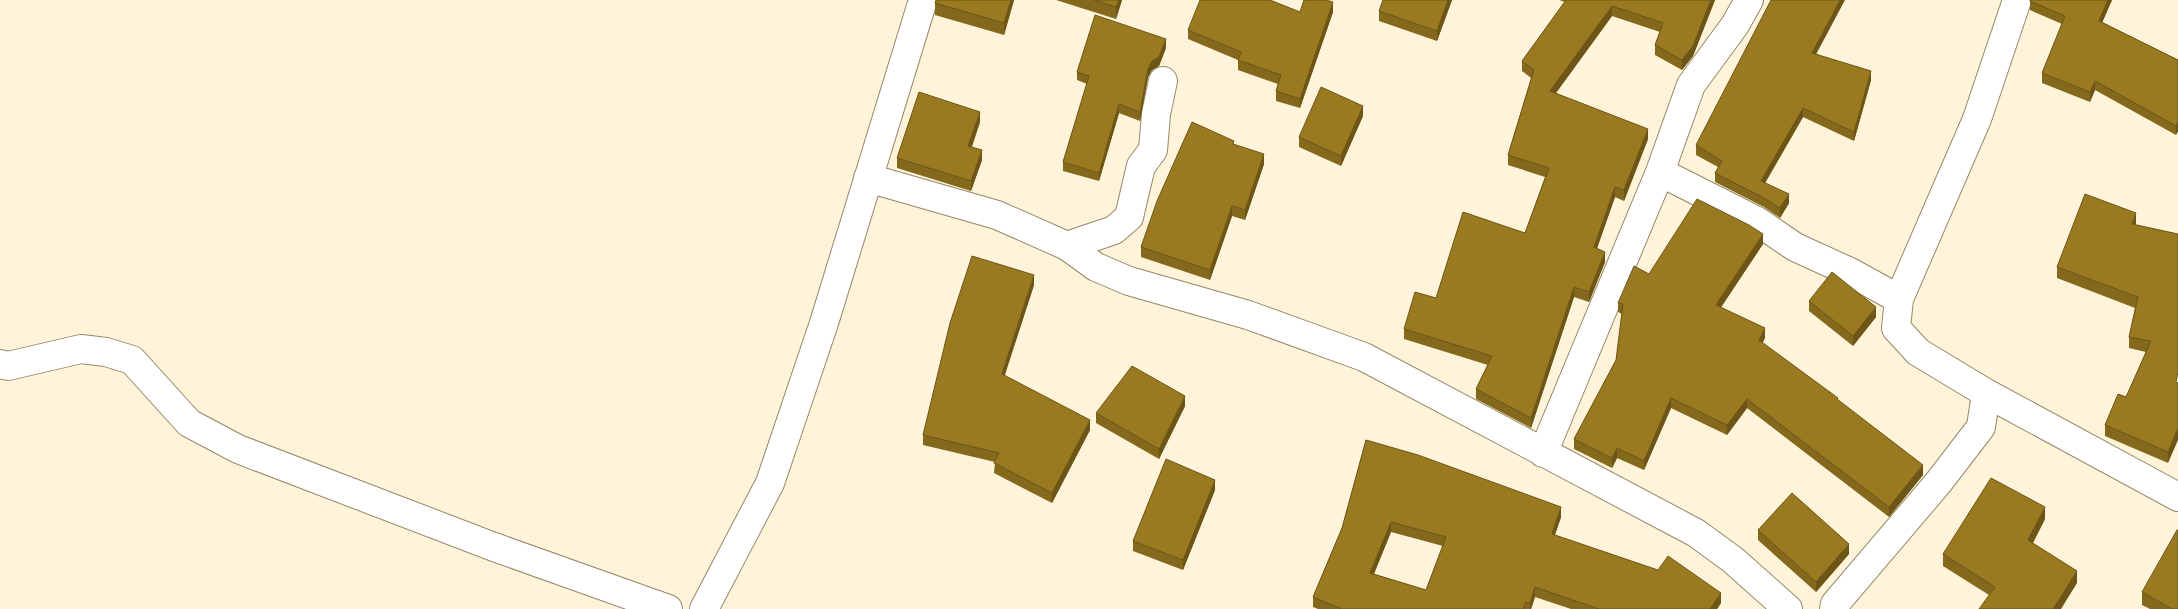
<svg xmlns="http://www.w3.org/2000/svg" width="2178" height="609" font-family="'Playfair Display',serif">
<style>
.lines{fill:none;stroke-linecap:round;stroke-linejoin:round}
.minor-casing{stroke:#95886a;stroke-width:30}
.minor{stroke:#fff;stroke-width:28}
.wall{fill:#84691c;fill-rule:evenodd}
.shaded-wall{fill:#6c5517}
.building{fill:#9a7a21;stroke:#6c5517;fill-rule:evenodd}
</style>
<rect width="100%" height="100%" fill="#fff3d9"/>
<g class="lines">
<g class="minor-casing">
<path id="minor" d="M2017,0L1977,119L1899,299L1896,328L1918,352L1986,393L2178,497
M1660,172L1757,221L1795,247L1850,272L1899,299
M868,178L997,215L1067,246L1096,267L1129,281L1248,315L1364,357L1696,533L1733,560L1788,609
M1067,246L1114,230L1129,217L1141,166L1153,150L1156,114L1163,81
M0,364L8,366L81,349L106,352L132,360L189,423L238,449L494,547L668,609
M1543,453L1660,172L1691,85L1735,25L1749,0
M704,609L770,483L824,323L923,0
M1834,609L1835,604L1938,483L1981,427L1986,393"/>
</g>
<use href="#minor" class="minor"/>
</g>
<path class="wall" d="M1014,0L1004,35L935,15V3Z
M1056,0H1122L1116,19Z
M1383,0H1452L1437,41L1379,21V11Z
M1559,0H1715L1693,56L1682,70L1655,55V45L1660,32L1612,16L1556,93L1648,139L1624,201L1615,197L1597,248L1605,262L1589,302L1574,297L1531,428L1476,399V389L1488,365L1404,339V329L1436,298L1525,233L1545,177L1508,165V155L1531,78L1522,71V61L1565,2Z
M2030,0H2112L2102,22L2178,60V131L2176,135L2095,90L2090,102L2042,83V73L2062,24L2030,10Z
M1300,12H1333L1300,108L1276,101V91L1278,84L1238,70V60L1188,39V30Z
M1166,48L1159,66L1152,70L1148,77L1140,121L1119,113L1099,181L1063,171V162L1087,84L1077,80V72Z
M1817,54L1871,80L1854,141L1803,117L1765,183L1789,203L1780,218L1764,207L1715,182V173L1718,167L1696,155V145Z
M1363,116L1341,166L1299,147V137Z
M980,122L972,147L982,160L971,191L897,168V158Z
M1234,145L1264,164L1245,220L1232,216L1210,280L1141,257V247Z
M2136,225L2178,234L2168,463L2105,436V425L2126,397L2146,352L2129,348V337L2135,308L2057,278V267Z
M1763,244L1721,307L1765,338L1762,343L1838,400L1923,475L1889,517L1747,408L1727,435L1671,408L1644,470L1617,458L1612,468L1574,449V439L1616,360L1622,314L1618,312V303L1649,274Z
M1034,285L1004,376L1090,430L1052,503L994,473L995,462L923,445V435Z
M1809,301L1876,317L1853,346L1809,311Z
M1185,406L1159,459L1096,423V413Z
M1366,440L1561,517L1555,535L1721,603L1717,609H1571L1535,597L1531,609H1318L1313,607V597L1342,528ZM1391,532L1443,546L1426,590L1374,574Z
M1215,490L1183,570L1133,551V541Z
M2045,519L2033,543L2077,583L1989,595L1943,566V554Z
M1758,530L1849,554L1816,592L1758,540Z
M2142,592L2178,609H2150L2142,605Z"/>
<path class="shaded-wall" d="M1011,0H1014L1004,35V23Z
M1119,0H1122L1116,19V7Z
M1448,0H1452L1437,41V31Z
M1711,0H1715L1693,56L1682,70V60Z
M1840,0H1845L1812,62V53Z
M2108,0H2112L2099,30V21Z
M1333,2V12L1300,108V99Z
M1612,6V16L1550,101V91Z
M1166,39V48L1159,66L1152,70L1148,77L1140,121V112L1148,69Z
M1871,71V80L1854,141V132Z
M2095,81V90L2090,102V92Z
M1119,104V113L1099,181V173Z
M1363,106V116L1341,166V156Z
M1803,108V117L1761,190V181Z
M980,112V122L968,156V146Z
M2178,122V131L2176,135V126Z
M1648,129V139L1624,201V190Z
M982,150V160L971,191V181Z
M1264,154V164L1245,220V210Z
M1615,187V197L1594,257V247Z
M1789,194V203L1780,218V208Z
M1232,206V216L1210,280V270Z
M2136,213V225L2132,224Z
M1763,234V244L1716,315V305Z
M1605,252V262L1589,302V292Z
M1034,275V285L1002,384V374Z
M1574,287V297L1531,428V418Z
M1876,307V317L1853,346V336Z
M1765,328V338L1759,350V340Z
M1185,396V406L1159,459V449Z
M1671,398V408L1644,470V461Z
M1747,399V408L1727,435V425Z
M1090,420V430L1052,503V493Z
M2178,428V440L2168,463V452Z
M1617,448V458L1612,468V458Z
M1923,465V475L1889,517V507Z
M1215,480V490L1183,570V560Z
M1561,507V517L1552,543V534Z
M2045,507V519L2028,552V540Z
M1391,522V532L1370,583V573Z
M1849,544V554L1816,592V582Z
M2077,571V583L2061,609H2053Z
M1535,587V597L1531,609H1530V603Z
M1721,593V603L1717,609H1710Z"/>
<path class="building" d="M936,0H1011L1004,23L935,3Z
M1094,0H1119L1116,7Z
M1200,0H1270L1300,12L1304,0H1326L1333,2L1300,99L1276,91L1281,75L1238,60L1241,52L1188,30Z
M1383,0H1448L1437,31L1379,11Z
M1566,0H1711L1693,46L1682,60L1655,45L1663,23L1612,6L1550,91L1648,129L1624,190L1615,187L1594,247L1605,252L1589,292L1574,287L1531,418L1476,389L1492,356L1404,329L1415,292L1436,298L1463,212L1525,233L1549,168L1508,155L1534,70L1522,61Z
M1771,0H1840L1812,53L1871,71L1854,132L1803,108L1761,181L1789,194L1780,208L1764,198L1715,173L1722,161L1696,145Z
M2030,0H2108L2099,21L2178,60V122L2176,126L2095,81L2090,92L2042,73L2065,16L2030,1Z
M1095,15L1166,39L1159,57L1152,61L1148,69L1140,112L1119,104L1099,173L1063,162L1089,76L1077,72Z
M1321,87L1363,106L1341,156L1299,137Z
M919,92L980,112L968,146L982,150L971,181L897,158Z
M1192,122L1234,141L1233,144L1264,154L1245,210L1232,206L1210,270L1141,247L1157,201Z
M2085,194L2136,213L2132,224L2178,234V372L2176,382L2178,383V428L2168,452L2105,425L2118,394L2126,397L2151,341L2129,337L2138,297L2057,267Z
M1697,199L1749,225L1763,234L1716,305L1765,328L1759,340L1838,398L1837,399L1923,465L1889,507L1747,399L1727,425L1671,398L1644,461L1617,448L1612,458L1574,439L1616,360L1623,304L1618,303L1634,266L1649,274Z
M972,256L1034,275L1002,374L1090,420L1052,493L994,463L999,453L923,435L950,323Z
M1832,272L1876,307L1853,336L1809,301Z
M1132,366L1185,396L1159,449L1096,413Z
M1366,440L1418,455L1561,507L1552,534L1658,570L1668,556L1721,593L1710,609H1599L1535,587L1530,603L1526,602L1523,609H1342L1313,597L1342,528ZM1391,522L1446,537L1426,590L1370,573Z
M1166,459L1215,480L1183,560L1133,541Z
M1991,478L2045,507L2028,540L2077,571L2053,609H1979L1995,587L1943,554Z
M1792,493L1849,544L1816,582L1758,530Z
M2177,530H2178V609H2172L2142,592Z"/>
</svg>
